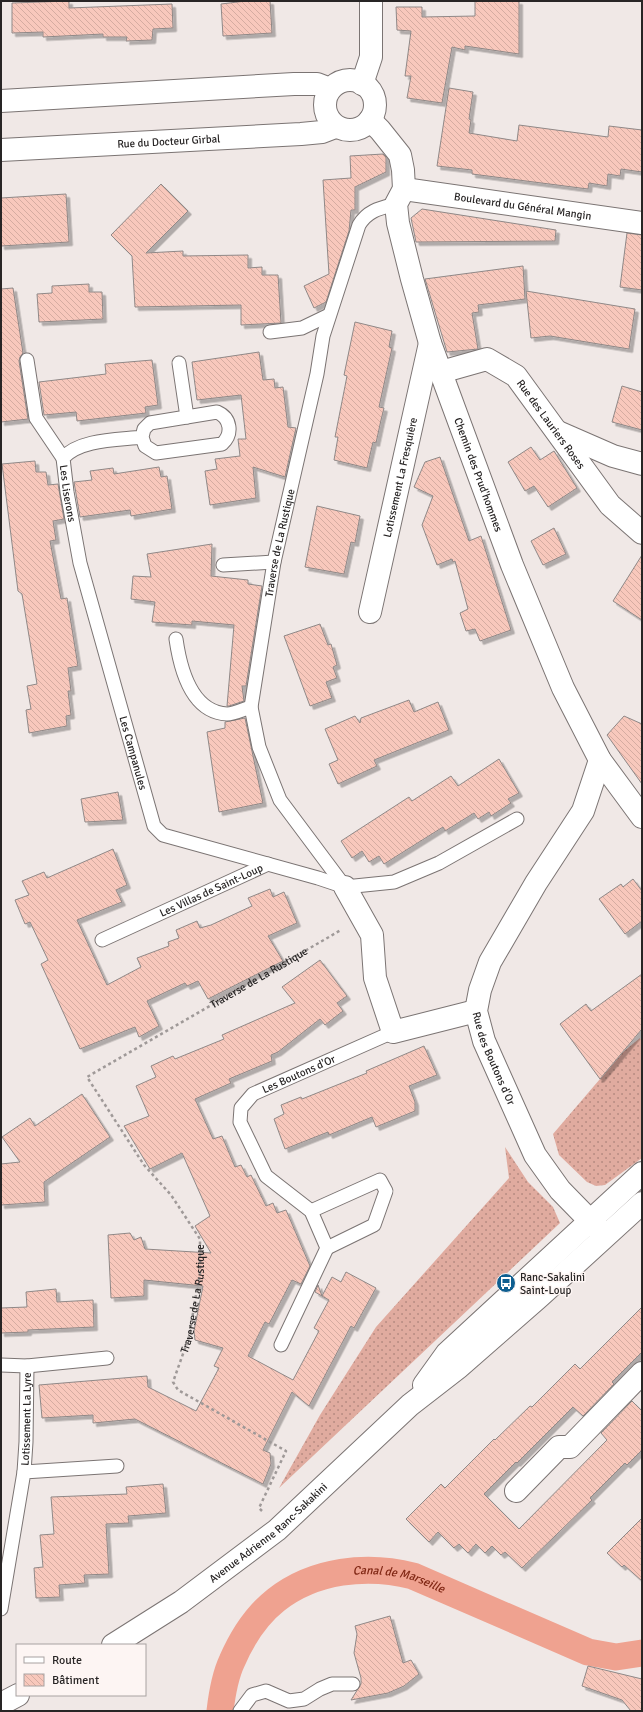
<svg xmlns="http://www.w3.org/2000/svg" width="643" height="1712" font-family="Signika,sans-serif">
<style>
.grass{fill:url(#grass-dots)}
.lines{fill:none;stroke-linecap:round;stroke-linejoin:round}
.canal{stroke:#efa290;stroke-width:27}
.building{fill:url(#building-back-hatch);stroke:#8f8887;filter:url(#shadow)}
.lane-casing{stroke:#7b7473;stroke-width:15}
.street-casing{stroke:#7b7473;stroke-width:24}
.secondary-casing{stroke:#7b7473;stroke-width:24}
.path{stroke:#9f9998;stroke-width:2.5;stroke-dasharray:3 3;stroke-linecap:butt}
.lane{stroke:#fff;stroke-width:13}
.street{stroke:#fff;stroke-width:22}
.secondary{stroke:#fff;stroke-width:22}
.labels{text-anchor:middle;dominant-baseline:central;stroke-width:3;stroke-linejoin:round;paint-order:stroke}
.street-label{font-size:11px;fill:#282525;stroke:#fdf5f3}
.poi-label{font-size:11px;fill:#282525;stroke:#fdf5f3;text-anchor:start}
.water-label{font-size:12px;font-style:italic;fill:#802714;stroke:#fdf5f3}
</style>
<defs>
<pattern id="grass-dots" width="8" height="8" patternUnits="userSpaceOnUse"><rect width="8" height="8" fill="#e0ab9f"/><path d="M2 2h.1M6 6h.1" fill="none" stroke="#b68b81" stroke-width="1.8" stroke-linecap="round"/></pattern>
<pattern id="building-back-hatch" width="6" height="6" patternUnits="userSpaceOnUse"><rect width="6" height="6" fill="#f8c8bc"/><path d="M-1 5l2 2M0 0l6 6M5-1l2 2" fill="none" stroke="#d5aca1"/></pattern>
<filter id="shadow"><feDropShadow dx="3.5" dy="3.5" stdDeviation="0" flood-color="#0004"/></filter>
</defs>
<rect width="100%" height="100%" fill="#f0e8e6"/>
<path class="grass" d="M640,1038L642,1041V1158L605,1185L596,1186L587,1182L559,1155L553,1134L623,1052Z
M505,1147L528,1182L553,1207L560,1223L279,1488L320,1415L376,1327L509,1178Z"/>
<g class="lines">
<path class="canal" id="s1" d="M220,1711C222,1694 225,1676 232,1661C242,1638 257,1615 276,1600C314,1570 367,1564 413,1576L588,1652L616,1657L642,1653"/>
</g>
<path class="building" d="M69,1V8L172,4L173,28L153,29L152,40L126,41L127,37H103V34L43,37V32L12,33V3Z
M246,1H270L272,33L223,36L221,4Z
M475,1H519V54L465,46V50L452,47L442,103L407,98L411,76H405L411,31L397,30L396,7H422V17L475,16Z
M449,88L473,92L469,119L471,120L469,133L517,141L519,125L608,137L609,126L642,130V172L621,169L620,176L608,174L607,186L589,183L588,189L472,174V170L437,166Z
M383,154L386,157V172L355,187V210H351L349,231L326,302L314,308L304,286L329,274L323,180L351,178L350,156Z
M161,184L188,211L146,253L183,251V256L248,255V268L262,267V275H278L281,323L241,325V305L135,307L132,256L111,235Z
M66,194L69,242L1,246V198Z
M422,209L556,230L555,241L416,242L411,218Z
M627,233L642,235V290L620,287Z
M523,266L525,299L478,305L479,312L472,313L478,349L447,352L425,279Z
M89,284V292H102L103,319L39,322L37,294L52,293V286Z
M13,288L23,353L20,357L19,361L28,419L1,422V289Z
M526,291L635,309L629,349L550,336L531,338Z
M355,322L392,331L389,347L392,348L379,407L384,408L381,420L376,443L373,442L367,468L334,460L338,437H335L347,376L344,375Z
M259,352L263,380L274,379L275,388L283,387L288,427L296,428L285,477L253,467L256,498L210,505L205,471L217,469L215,459L240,456L238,439H246L241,395L197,400L192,362Z
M152,360L158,405L145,407L146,413L77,421L76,412L44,415L39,382L106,374L105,364Z
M622,386L642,392V430L612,422Z
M531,447L540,460L554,451L577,488L548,507L534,486L525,491L508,462Z
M440,457L469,541L481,536L511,630L480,641L475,629L466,631L460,613L468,609L455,561L453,562L452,559L437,565L422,525L433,496L414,487L425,462Z
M35,461L36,472H46L48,485L58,484L64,519L53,521L56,540L50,541L61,599L67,598L78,666L68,668L71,691H68L71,715L66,716L67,726L29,733L26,710L31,709L27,686L37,684L22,594L18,591L2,464Z
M159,467L161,477L167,476L172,509L131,516L130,510L80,517L74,482L92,480L90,471L113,468L114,474Z
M317,506L360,516L355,543L351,542L344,574L305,567Z
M554,528L566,554L543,565L531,541Z
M212,544L211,576L248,580V584L262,586L246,686H242L244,701L229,706H227L234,625L192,621V625L152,622L155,602L131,599L133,576L151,577L147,554Z
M642,555V620L613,601Z
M320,624L328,645L331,644L337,665L333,667L337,678L326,682L332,698L310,706L284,636Z
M409,700L414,712L438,702L449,730L374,760L377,766L338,784L329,764L338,760L325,729L355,716L360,723L361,718Z
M624,716L642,724V784L607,735Z
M245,718L263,803L219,812L207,732L225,728V722Z
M499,759L519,793L508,799L511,803L491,816L489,812L478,819L474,813L445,831L443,827L384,864L379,856L369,862L362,851L352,858L341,841L409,797L412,801L451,776L458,786Z
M118,792L123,820L85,822L81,799Z
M113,849L127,885L116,890L122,902L77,920L107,985L141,967L137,958L169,946L168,942L179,938L176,930L197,921L200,928L211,925L252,906L248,898L270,889L273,897L284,892L297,923L268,936L283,961L208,999L198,981L187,986L185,983L147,1001L159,1026L139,1037L135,1027L80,1049L41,964L48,960L30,922L25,924L15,900L29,895L22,881L44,872L47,878Z
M633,879L642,891V921L625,934L599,899L621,884L623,887Z
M320,960L347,996L337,1003L343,1011L325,1025L320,1019L278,1052L271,1055L272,1061L229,1079L231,1083L195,1099L213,1139L222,1136L235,1167L241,1165L247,1177L251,1175L266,1206L273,1203L277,1213L286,1210L310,1266L301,1284L292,1280L269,1324L265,1322L248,1356L293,1380L319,1331L314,1328L329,1300L315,1292L318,1285L322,1296L332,1277L341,1282L346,1272L376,1288L354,1328L351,1326L309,1406L292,1392L263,1450L270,1453L271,1464L263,1484L135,1419L93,1423V1415L42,1418L39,1385L147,1376L148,1387L196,1411L219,1368L214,1366L223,1348L195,1340L194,1331L203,1286L144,1280V1296L111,1298L108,1235L130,1233L134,1240L141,1237L145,1249L211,1253L195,1226L210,1216L182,1153L150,1169L124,1126L149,1116L136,1086L156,1077L151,1066L173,1056L175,1059L224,1039L222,1035L295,1003L282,987Z
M642,974V1029L600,1079L560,1024L586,1004L591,1011Z
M424,1046L437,1075L409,1086L415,1102V1111L376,1127L372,1117L329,1135L328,1132L285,1149L274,1119L284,1114L281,1105L301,1097L302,1099L367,1073L366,1071Z
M82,1094L110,1137L44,1182L45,1202L1,1205V1164L20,1162L2,1137L30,1118L35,1126Z
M56,1289L57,1302L93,1300L94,1327L28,1330V1332L1,1333V1308L27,1307L26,1292Z
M642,1307V1352L612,1382L614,1384L583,1416L573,1407L517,1463L516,1462L484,1494L519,1529L607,1440L601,1433L632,1401L642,1411V1450L627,1465L625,1463L590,1498L592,1500L522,1568L505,1552L501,1555L492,1546L485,1553L476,1544L468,1553L459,1544L454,1548L438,1532L429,1542L406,1519L441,1484L445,1488L494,1439L495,1440L530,1406L532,1407L575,1364L580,1369Z
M163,1484L166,1513L128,1516L129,1523L106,1524L109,1574L84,1575L85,1583L59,1585L60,1597L36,1598L34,1568L43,1567L40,1535L54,1534L51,1497L127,1494L126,1487Z
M642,1518V1581L624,1565L622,1567L607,1553Z
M390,1616L403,1663L411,1660L419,1674L404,1686L388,1693L351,1700L361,1684V1678L354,1653L357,1634L355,1626Z
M588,1666L642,1679V1711H631L622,1700L582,1686Z"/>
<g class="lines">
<g class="lane-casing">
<g id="lane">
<path d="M270,332L302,328L329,315"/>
<path d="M27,360L36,418L63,458"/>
<path d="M179,363L187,417"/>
<path id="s3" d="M142,437L144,429L150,423L217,412C231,418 233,434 222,444L156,453L145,446L142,437C118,440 80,439 63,458L67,492L80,563L154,826L163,835L318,878L345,887L394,882L439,863L517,819"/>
<path d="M223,565L274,562"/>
<path d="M176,639C180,667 191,712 227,714C234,714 244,709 251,707"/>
<path id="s4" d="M345,887L280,800L259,747L251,707L274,562L317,374L323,336L359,225C368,210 381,208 396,204"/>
<path id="s5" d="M102,940L268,864"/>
<path d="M311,1211L380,1180L386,1191L374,1225L327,1248"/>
<path id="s6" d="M281,1345L327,1248L311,1211L266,1176L240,1122L241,1108L253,1094L393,1032"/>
<path d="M1,1365L27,1366L107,1358"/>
<path id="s7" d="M24,1472L26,1442L27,1366"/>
<path d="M1,1609L24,1472L117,1466"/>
<path d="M240,1711L252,1695L266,1691L289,1701L304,1699L320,1689L332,1684H353"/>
</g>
</g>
<g class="street-casing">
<g id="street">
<circle cx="350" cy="105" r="25"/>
<path d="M362,84L371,57V1"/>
<path d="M1,101L294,84H317L330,89"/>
<path id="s8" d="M370,120L380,130L400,155L403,170L404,189L396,204L398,223L412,279L430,343L512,565L563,688L600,760L642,817"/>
<path id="s9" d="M1,150L301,134L322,132L335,127"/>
<path id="s10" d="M404,189L642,223"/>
<path id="s11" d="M441,372L487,359L516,376L610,505L642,533"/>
<path d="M558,432L613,456L642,464"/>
<path id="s12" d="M370,612L430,343"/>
<path id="s13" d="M600,760L583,811L536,883L490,962L480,990L476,1011L484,1041L535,1155L560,1190L603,1234"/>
<path d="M345,887L372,935L375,978L393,1032L476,1011"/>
<path d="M516,1491L559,1447H570L642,1373"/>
</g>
</g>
<g class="secondary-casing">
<g id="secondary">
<path d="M424,1385L447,1353L642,1173"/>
<path id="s14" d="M113,1645L181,1602L277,1530L410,1405L459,1367L539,1297L642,1203"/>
<path d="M1,1704L18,1695"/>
</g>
</g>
<path class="path" id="s2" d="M262,1511L259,1508L286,1451L178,1390L173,1382L189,1337L196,1295L200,1275V1239L171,1195L144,1165L87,1077L341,930"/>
<use href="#lane" class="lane"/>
<use href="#street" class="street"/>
<use href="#secondary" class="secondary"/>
</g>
<defs>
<g id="bus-disc" transform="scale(1)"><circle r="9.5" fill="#0e5e90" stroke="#fdf5f3"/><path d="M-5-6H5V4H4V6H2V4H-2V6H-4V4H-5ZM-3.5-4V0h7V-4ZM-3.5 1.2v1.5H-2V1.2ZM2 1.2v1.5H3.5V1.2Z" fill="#fff"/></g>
</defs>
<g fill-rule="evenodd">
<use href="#bus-disc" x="506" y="1283"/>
</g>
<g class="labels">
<g class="street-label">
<text stroke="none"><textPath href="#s9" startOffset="168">Rue du Docteur Girbal</textPath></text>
<text stroke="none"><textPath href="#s10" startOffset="120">Boulevard du Général Mangin</textPath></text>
<text stroke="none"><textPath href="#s11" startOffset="141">Rue des Lauriers Roses</textPath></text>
<text stroke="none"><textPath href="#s8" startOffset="381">Chemin des Prud'hommes</textPath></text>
<text stroke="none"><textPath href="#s12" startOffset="138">Lotissement La Fresquière</textPath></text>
<text stroke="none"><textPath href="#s3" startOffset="332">Les Liserons</textPath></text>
<text stroke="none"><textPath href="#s4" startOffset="373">Traverse de La Rustique</textPath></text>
<text stroke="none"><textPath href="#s3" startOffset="600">Les Campanules</textPath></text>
<text stroke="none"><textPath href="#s5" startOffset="120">Les Villas de Saint-Loup</textPath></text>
<text stroke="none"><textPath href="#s2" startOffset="744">Traverse de La Rustique</textPath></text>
<text stroke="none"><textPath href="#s13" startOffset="333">Rue des Boutons d'Or</textPath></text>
<text stroke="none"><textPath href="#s6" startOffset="347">Les Boutons d'Or</textPath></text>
<text stroke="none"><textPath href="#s2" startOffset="287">Traverse de La Rustique</textPath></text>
<text stroke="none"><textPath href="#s7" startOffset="53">Lotissement La Lyre</textPath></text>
<text stroke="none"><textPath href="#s14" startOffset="192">Avenue Adrienne Ranc-Sakakini</textPath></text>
</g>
<g class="poi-label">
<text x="520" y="1277">Ranc-Sakalini<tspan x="520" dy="13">Saint-Loup</tspan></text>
</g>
<g class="water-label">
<text stroke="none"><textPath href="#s1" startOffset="258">Canal de Marseille</textPath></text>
</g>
</g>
<rect width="643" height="1712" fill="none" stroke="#282525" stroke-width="4"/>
<rect x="16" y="1644" width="130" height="52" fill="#fdf5f3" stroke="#a8a2a1"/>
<rect x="24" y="1657" width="20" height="6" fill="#ffffff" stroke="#a8a2a1"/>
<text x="52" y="1664" font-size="12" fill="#282525">Route</text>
<rect x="24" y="1674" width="20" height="12" fill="url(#building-back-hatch)" stroke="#a8a2a1"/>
<text x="52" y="1684" font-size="12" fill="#282525">Bâtiment</text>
</svg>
